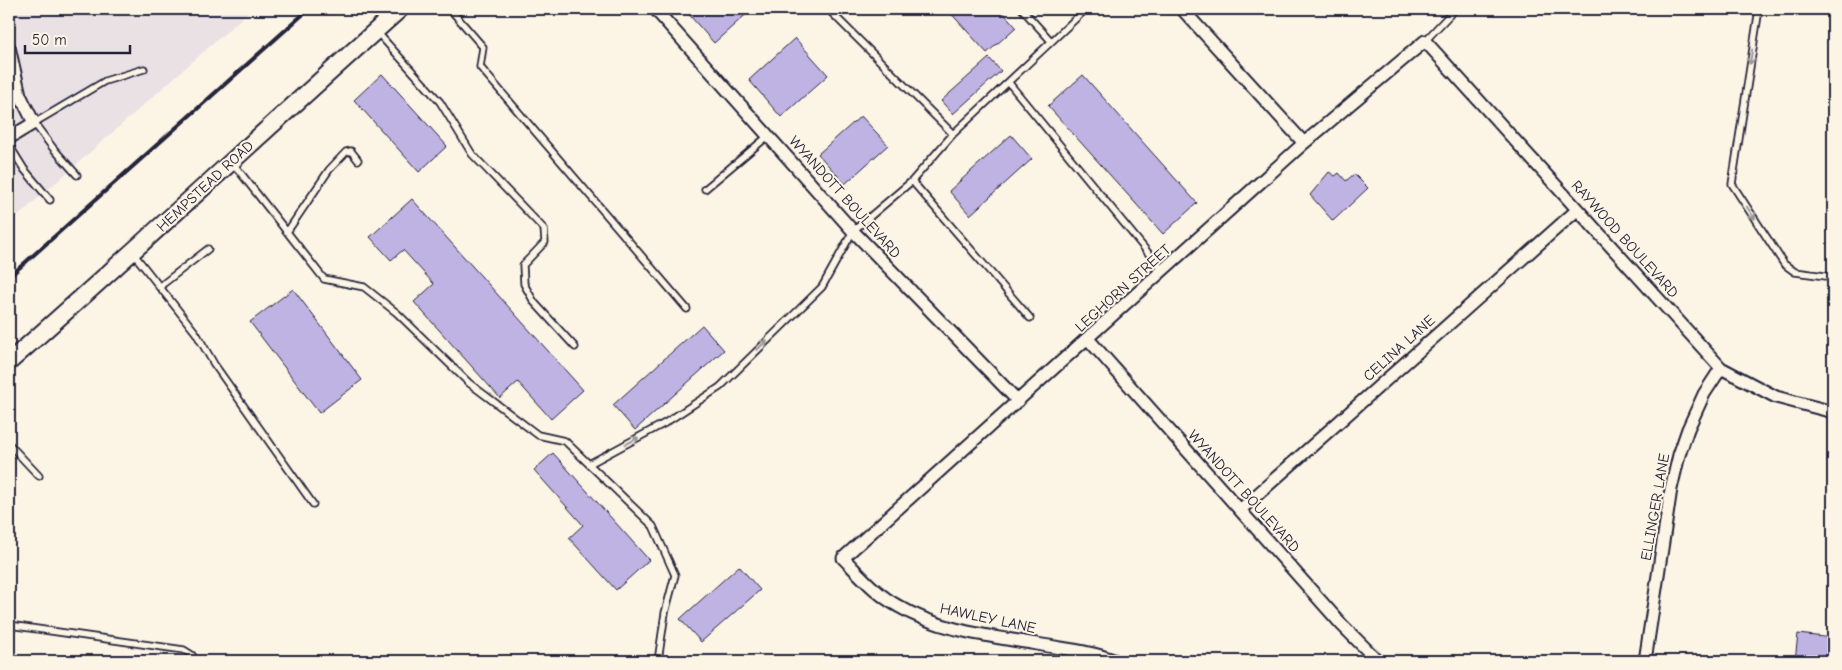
<svg xmlns="http://www.w3.org/2000/svg" width="1842" height="670" font-family="'Comic Neue',sans-serif">
<style>
.built{fill:#eae1e5}
.building{fill:#bfb3e4;stroke:#22223b}
.lines{fill:none;stroke-linecap:round;stroke-linejoin:round}
.service-casing{stroke:#22223b;stroke-width:9}
.minor-casing{stroke:#22223b;stroke-width:15}
.secondary-casing{stroke:#22223b;stroke-width:20}
.service{stroke:#fcf5e5;stroke-width:5.5}
.minor{stroke:#fcf5e5;stroke-width:11}
.secondary{stroke:#fcf5e5;stroke-width:16}
.rail{stroke:#22223b;stroke-width:4}
.oneway{stroke:#9a9698}
.labels{text-anchor:middle;dominant-baseline:central;stroke-width:4;stroke-linejoin:round;paint-order:stroke}
.street-label{font-size:15px;fill:#22223b;stroke:#fcf5e5}
</style>
<rect width="100%" height="100%" fill="#fcf5e5"/>
<filter id="ink" filterUnits="userSpaceOnUse"><feTurbulence type="fractalNoise" baseFrequency=".02" numOctaves="2"/><feDisplacementMap in="SourceGraphic" scale="10" xChannelSelector="R" yChannelSelector="G"/><feConvolveMatrix kernelMatrix="1 2 1 2 8 2 1 2 1" color-interpolation-filters="sRGB"/></filter>
<g filter="url(#ink)">
<path class="built" d="M9,9H252L9,224Z"/>
<path class="building" d="M684,9H752L714,43Z
M947,9H1000L1016,27L987,53Z
M795,38L828,75L781,117L749,80Z
M989,58L1001,71L953,114L941,101Z
M382,74L447,146L419,172L354,100Z
M1083,75L1197,203L1163,234L1048,106Z
M861,116L888,145L845,184L818,154Z
M1011,135L1032,159L970,215L949,191Z
M1329,172L1335,176L1339,173L1346,181L1354,174L1368,188L1333,221L1310,195Z
M412,199L583,390L551,419L518,382L500,398L414,302L434,284L403,250L391,260L370,237Z
M293,289L362,380L319,413L250,322Z
M702,325L724,350L635,430L613,405Z
M553,453L649,560L616,590L569,538L583,525L534,470Z
M739,566L760,590L701,642L680,619Z
M1798,634L1833,638V661H1795Z"/>
<g class="lines">
<g class="service-casing">
<path id="service" d="M450,9L483,47L480,67L687,309
M828,9L953,134
M1022,9L1051,41
M1759,9L1732,184L1784,264L1795,272L1833,277
M377,32L440,102L472,154L544,229L545,242L523,265L524,284L534,302L575,347
M1425,41L1455,9
M1009,83L1163,271
M9,145L24,169L50,200
M232,162L324,279L364,287L397,313L469,383L538,435L565,441L653,526L675,575L665,613L658,661
M77,175L53,148L34,123L105,81L144,69
M912,181L1030,318
M705,189L768,136
M287,232L329,170L346,152L351,151L358,160
M133,253L196,333L214,364L313,504
M159,287L208,249
M9,444L39,476
M589,464L665,423L720,387L822,287L853,231L912,181L953,134L1086,9
M9,625L184,650L192,655L195,661"/>
</g>
<g class="minor-casing">
<path id="minor" d="M655,9L853,231L1018,401
M1182,9L1304,143
M9,47L20,95L34,123L9,138
M1089,340L1342,625L1378,661
M1240,510L1577,210
M1116,661C1091,651 1063,649 1037,644C990,636 940,631 898,606C877,595 860,575 843,558L1304,143L1425,41L1721,368L1776,397L1833,412
M1645,661L1671,489L1679,455L1688,429L1704,394L1721,368"/>
</g>
<g class="secondary-casing">
<path id="secondary" d="M9,362C141,246 269,126 400,9"/>
</g>
<use href="#service" class="service"/>
<use href="#minor" class="minor"/>
<use href="#secondary" class="secondary"/>
<path class="rail" d="M9,277L309,9"/>
</g>
<defs><path id="oneway-shaft" d="M-6 0H5M1.5-3L5.5 0L1.5 3" fill="none" stroke-width="1.6" stroke-linecap="round" stroke-linejoin="round" transform="scale(1.25)"/></defs>
<g class="oneway">
<use href="#oneway-shaft" transform="translate(1751 57) rotate(99)"/>
<use href="#oneway-shaft" transform="translate(1751 213) rotate(57)"/>
<use href="#oneway-shaft" transform="translate(762 345) rotate(-45)"/>
<use href="#oneway-shaft" transform="translate(632 441) rotate(-29)"/>
</g>
</g>
<g class="labels">
<g class="street-label">
<text transform="translate(205 186) rotate(-43)">HEMPSTEAD ROAD</text>
<text transform="translate(845 197) rotate(48)">WYANDOTT BOULEVARD</text>
<text transform="translate(1625 239) rotate(48)">RAYWOOD BOULEVARD</text>
<text transform="translate(1123 288) rotate(-42)">LEGHORN STREET</text>
<text transform="translate(1399 348) rotate(-42)">CELINA LANE</text>
<text transform="translate(1244 491) rotate(48)">WYANDOTT BOULEVARD</text>
<text transform="translate(1655 507) rotate(-80)">ELLINGER LANE</text>
<text transform="translate(988 618) rotate(12)">HAWLEY LANE</text>
</g>
</g>
<rect width="1842" height="670" fill="none" stroke="#fcf5e5" stroke-width="30"/>
<rect x="15" y="15" width="1812" height="640" fill="none" stroke="#22223b" stroke-width="2" filter="url(#ink)"/>
<path d="M25 45v8h105v-8" fill="none" stroke="#22223b" stroke-width="2.5"/>
<text x="32" y="45" font-size="15" fill="#22223b" stroke="#fcf5e5" stroke-width="4" paint-order="stroke">50 m</text>
</svg>
